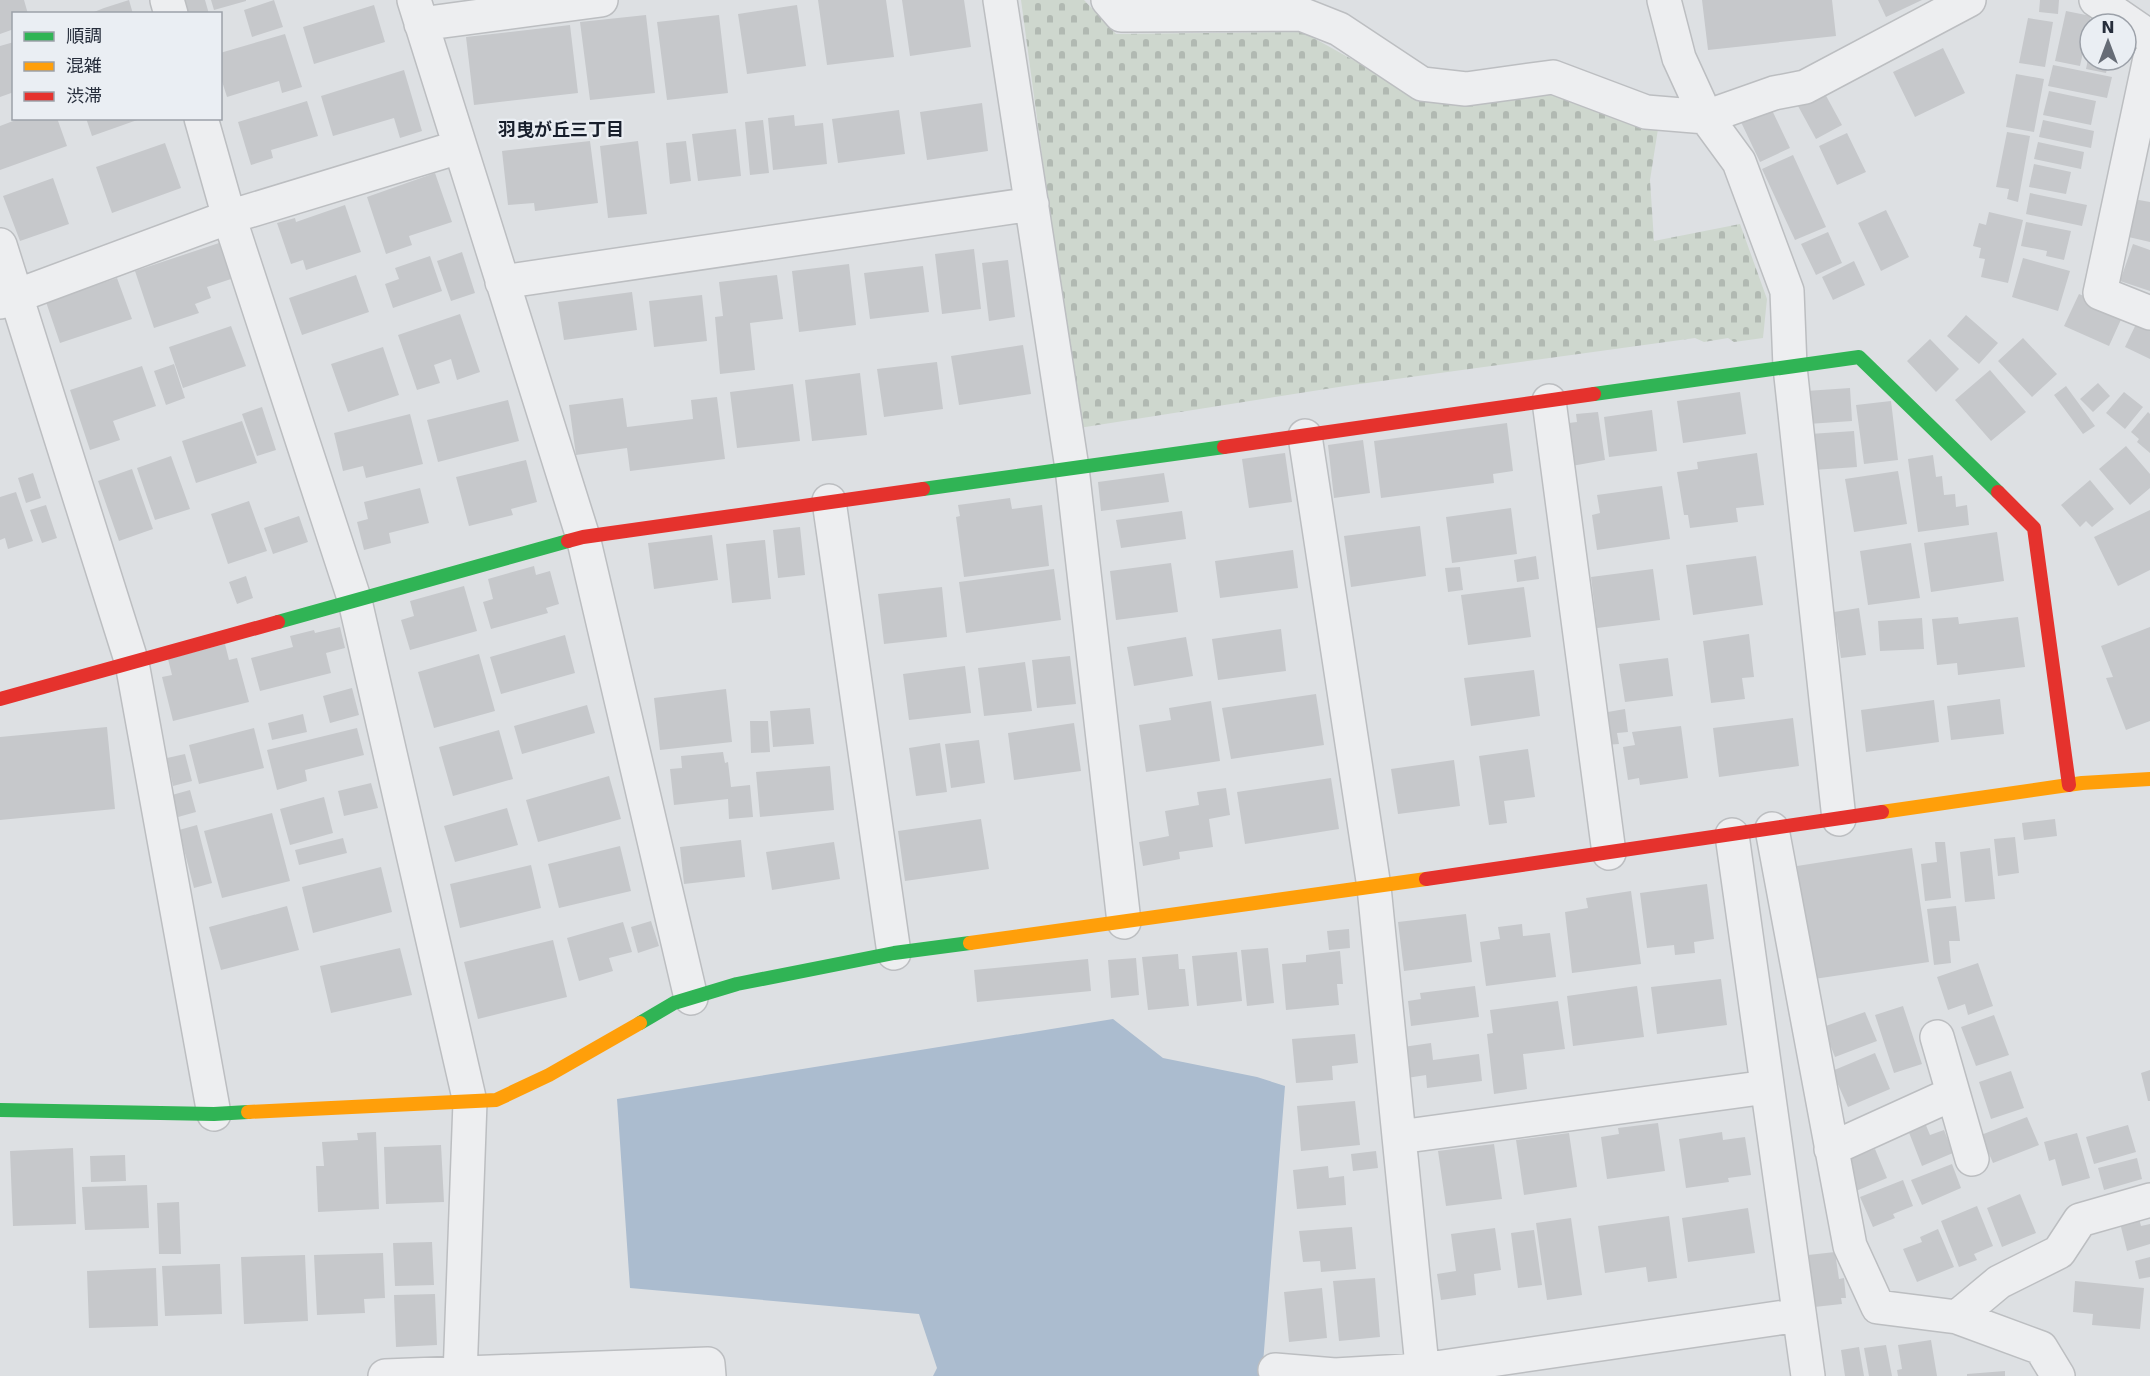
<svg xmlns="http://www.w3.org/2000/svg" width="2150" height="1376" font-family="'DejaVu Sans','Noto Sans JP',sans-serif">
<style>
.cemetery{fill:url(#cemetery-stones)}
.water{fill:#abbccf}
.building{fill:#c6c8cb}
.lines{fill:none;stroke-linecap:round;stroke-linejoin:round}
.street-casing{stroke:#bcbec1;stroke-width:36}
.street{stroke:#edeef0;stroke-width:33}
.fast{stroke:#30b455;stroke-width:14}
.slow{stroke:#ff9f0a;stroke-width:14}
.jam{stroke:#e5322d;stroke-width:14}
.labels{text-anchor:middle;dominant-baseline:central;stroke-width:4.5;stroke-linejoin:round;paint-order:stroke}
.neighbourhood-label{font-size:18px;font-weight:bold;fill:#181f2c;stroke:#eaeef3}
</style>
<defs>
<pattern id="cemetery-stones" width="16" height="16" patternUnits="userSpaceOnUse" patternTransform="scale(1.5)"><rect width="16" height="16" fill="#ced7ce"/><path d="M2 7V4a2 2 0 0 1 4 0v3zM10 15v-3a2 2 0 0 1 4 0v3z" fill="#b1b9b2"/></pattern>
</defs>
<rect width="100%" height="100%" fill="#dde0e3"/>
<path class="cemetery" d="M1021,0H1084L1116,34L1303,32L1414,94L1551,88L1658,129L1650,180L1654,241L1740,224L1767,299L1763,338L1734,342L1728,338L1704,342L1695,338L1345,386L1079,428Z"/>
<path class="water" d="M1113,1019L1163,1058L1257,1077L1285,1086L1262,1376H933L937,1368L919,1314L630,1288L617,1099Z"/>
<path class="building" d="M0,0H24L28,14H14V29L0,34Z
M129,0L133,14H89L104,8Z
M183,0H205L209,14H187Z
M211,0H246V1L214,10Z
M274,0L283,27L252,37L244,10Z
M818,0H886L894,57L827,65Z
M902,0H964L971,47L910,56Z
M1702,0H1832L1836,36L1708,50Z
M1878,0H1922L1886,17Z
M2040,0H2059L2058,14L2039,12Z
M374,5L385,42L314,64L303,27Z
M797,5L806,66L747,74L738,14Z
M2066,11L2091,16L2080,66L2055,61Z
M646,15L655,93L590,100L580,22Z
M719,15L728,93L667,100L657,22Z
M2028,18L2053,22L2045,67L2019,63Z
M570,25L578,93L474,105L466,37Z
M285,34L302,87L282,93L279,81L227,97L220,75V53Z
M14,42V92L0,97V46Z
M1943,48L1965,93L1915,117L1893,72Z
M2089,54L2090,60H2109L2106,73L2086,69Z
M2053,65L2112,77L2107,98L2048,86Z
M404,70L422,131L400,138L394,118L333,136L321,96Z
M2016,74L2044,79L2034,132L2006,127Z
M2049,91L2096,101L2091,125L2043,115Z
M1824,92L1842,125L1816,139L1798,106Z
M307,101L318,136L271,150L273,158L251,165L238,122Z
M982,103L988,151L927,160L920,112Z
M1771,108L1790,148L1760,162L1741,122Z
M899,110L905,154L838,163L832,119Z
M794,115L795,126L823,123L827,164L773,170L768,118Z
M21,118H57L67,146L0,170V126Z
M86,118H140V119L92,136Z
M763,120L769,173L750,175L745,122Z
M2043,120L2094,131L2091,148L2039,137Z
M736,129L741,176L698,181L692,134Z
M2007,132L2030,136L2018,202L2007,199L2009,189L1996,187Z
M1847,133L1866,172L1837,185L1819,146Z
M590,141L598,203L535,211L534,203L508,205L502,151Z
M638,141L647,214L608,218L600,146Z
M686,141L691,181L670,184L666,143Z
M2038,142L2084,152L2081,169L2034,159Z
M165,143L181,188L112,213L96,167Z
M1793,155L1826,227L1795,240L1762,169Z
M2034,164L2071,172L2066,194L2029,187Z
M435,173L452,222L409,236L412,245L386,254L367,197Z
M53,178L69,224L20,241L3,196Z
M2030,193L2087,205L2082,226L2026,214Z
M2128,198L2150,202V242L2120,235Z
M345,205L361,252L306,270L303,260L291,264L277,223L295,218L296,222Z
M1886,210L1909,257L1881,271L1858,223Z
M1989,212L2023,220L2008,283L1981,277L1985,259L1979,258L1981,248L1973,246L1979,223L1986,225Z
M2026,222L2071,231L2064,260L2046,256L2047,251L2021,246Z
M1828,232L1842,263L1816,275L1801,244Z
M219,243L231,279L207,287L211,298L195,304L199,313L154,328L135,271Z
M2133,244L2150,250V291L2120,281Z
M974,249L981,309L942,314L935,254Z
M462,252L475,293L451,301L437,261Z
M430,256L442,291L393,308L385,284L399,279L395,268Z
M2023,258L2070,271L2058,311L2012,297Z
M1008,260L1015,317L989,321L982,263Z
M1854,261L1865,285L1833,300L1822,277Z
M849,264L856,325L799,332L792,271Z
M923,266L929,312L870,319L864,273Z
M356,275L369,312L302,335L289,298Z
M777,275L783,319L750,323L755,370L720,374L715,317L723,316L719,282Z
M117,278L132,319L60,343L46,302Z
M632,292L637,330L564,340L558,302Z
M2079,294L2124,313L2109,346L2064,326Z
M702,295L707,341L654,347L649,301Z
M460,314L480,372L457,380L451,359L434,365L440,383L417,390L398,335Z
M1966,315L1998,343L1979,364L1947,336Z
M2139,318L2150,323V359L2125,347Z
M231,326L246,366L183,388L169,347Z
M2023,338L2057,374L2032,397L1998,361Z
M1930,339L1959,369L1936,392L1907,361Z
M1023,345L1031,394L959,405L951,356Z
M383,347L399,395L348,412L331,364Z
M937,362L943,409L884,417L877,369Z
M174,364L185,398L166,405L154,371Z
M142,366L156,406L113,421L120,440L90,450L70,390Z
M1990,370L2026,412L1991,441L1955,400Z
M860,373L867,435L812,441L805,380Z
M2098,383L2110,396L2093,412L2080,399Z
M793,384L800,441L737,448L730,392Z
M2066,386L2095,426L2083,434L2054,395Z
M1850,388L1852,421L1808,424L1806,391Z
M1740,392L1746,434L1683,443L1677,401Z
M2124,392L2143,407L2125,429L2106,413Z
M717,397L725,459L630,471L627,448L576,455L569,405L623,398L627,427L693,419L691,400Z
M508,400L519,441L438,462L427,420Z
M1891,401L1898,460L1864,464L1856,405Z
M262,407L276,450L257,456L242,414Z
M1652,410L1657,451L1609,457L1604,417Z
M1598,412L1605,460L1566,467L1560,424L1577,422L1576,414Z
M2148,412L2150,414V453L2137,442L2139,439L2131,432Z
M410,414L423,464L366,478L363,466L343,471L334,433Z
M242,421L257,463L196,483L182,441Z
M1507,423L1513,471L1493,474L1494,483L1381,498L1374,441Z
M1854,431L1857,467L1813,470L1810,434Z
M1363,440L1370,493L1334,498L1328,445Z
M2126,446L2150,474V488L2130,505L2099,469Z
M1285,453L1292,502L1249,508L1242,459Z
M1757,453L1764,505L1736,508L1738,522L1690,528L1688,515H1684L1677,472L1698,469L1697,462Z
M1933,455L1936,477L1942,476L1944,495L1955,494L1956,507L1967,505L1969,525L1918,532L1908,459Z
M171,456L190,509L155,520L137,468Z
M526,460L537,502L511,509L513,515L469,526L456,477Z
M132,469L153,529L119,541L98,481Z
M1898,471L1907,524L1854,532L1845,479Z
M33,473L41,498L26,503L18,478Z
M1164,473L1169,502L1101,511L1098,482Z
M2090,480L2114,509L2092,527L2086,521L2080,527L2061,505Z
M1662,486L1670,539L1597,550L1592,515L1600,513L1597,495Z
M420,488L429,523L389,533L391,543L364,550L357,522L368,519L364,502Z
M16,492L33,541L8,549L5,538L0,540V497Z
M1010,498L1012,509L1042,505L1049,566L964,577L956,517L960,516L958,505Z
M249,501L267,551L228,564L211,514Z
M46,505L57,538L42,543L30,510Z
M1511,508L1517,554L1452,563L1446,517Z
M2150,510V570L2118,586L2094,537Z
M1182,511L1186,539L1121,548L1116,520Z
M299,516L308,542L273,554L264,528Z
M1420,526L1426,576L1351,587L1344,536Z
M800,527L805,575L778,578L773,530Z
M1997,532L2004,581L1931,592L1924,543Z
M712,535L718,580L654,589L648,543Z
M765,540L771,599L732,603L726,544Z
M1911,543L1920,598L1868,605L1860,551Z
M1293,550L1298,588L1220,598L1215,561Z
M1536,556L1539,579L1517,582L1514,560Z
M1756,556L1763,605L1693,615L1686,565Z
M1171,563L1178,612L1116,620L1110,571Z
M534,566L536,575L550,571L559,604L546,608L548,613L491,629L483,602L493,599L488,579Z
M1460,567L1463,590L1448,592L1445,568Z
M1054,569L1061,620L966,633L959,582Z
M1653,569L1660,620L1597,628L1591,577Z
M246,576L253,598L237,604L229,582Z
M464,586L477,631L410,650L401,620L414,616L410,601Z
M942,587L947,637L884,644L878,594Z
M1524,587L1531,637L1468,645L1461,595Z
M1859,608L1866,655L1841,658L1834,612Z
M1958,617L1959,624L2018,617L2025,667L1958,675L1957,663L1937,665L1932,619Z
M1922,618L1924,649L1880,651L1878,621Z
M340,627L345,648L326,653L331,673L260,691L251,658L293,647L290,636L314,630L315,633Z
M2150,627V721L2126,730L2106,678L2113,677L2101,646Z
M1281,629L1286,671L1218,680L1212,639Z
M1749,634L1754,677L1742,678L1745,699L1711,703L1703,641Z
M565,635L575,673L501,694L490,657Z
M1186,637L1193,676L1134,686L1127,647Z
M225,644L229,660L237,658L249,702L173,721L162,677L172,675L168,659Z
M479,654L495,711L434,728L418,672Z
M1070,656L1076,704L1037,708L1032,660Z
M1668,658L1673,696L1625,702L1619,664Z
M1025,662L1032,711L984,716L978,668Z
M965,666L971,713L909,720L903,674Z
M1534,670L1540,716L1471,726L1464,678Z
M352,688L359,715L330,723L323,696Z
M726,689L732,742L660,750L654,698Z
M1316,694L1324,745L1231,759L1222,708Z
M2000,699L2004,734L1951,740L1947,706Z
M1934,700L1939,742L1866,752L1861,710Z
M1211,701L1220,761L1146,772L1139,725L1171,720L1169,708Z
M587,705L595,733L522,754L514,726Z
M810,708L814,744L773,747L770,711Z
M1625,709L1628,732L1617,733L1619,744L1605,745L1602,713Z
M303,714L307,732L272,740L268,723Z
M1793,718L1799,766L1719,777L1713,728Z
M750,721H768L770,752L751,753Z
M1074,723L1081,771L1014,780L1008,733Z
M1681,726L1688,778L1640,785L1639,778L1628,780L1623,747L1635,745L1632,732Z
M107,727L115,809L0,820V737Z
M254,728L264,768L199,784L189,745Z
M357,728L364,755L305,770L307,781L277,790L267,750Z
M499,730L513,779L453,796L439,747Z
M979,740L985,783L951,788L945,744Z
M940,743L947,792L916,796L909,748Z
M1528,749L1535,797L1504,801L1507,823L1489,825L1479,756Z
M723,752L725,763L728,762L731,787L750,785L753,817L729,819L728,799L674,805L670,769L682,768L681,756Z
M185,754L192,781L173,786L167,758Z
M1454,760L1460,806L1398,814L1391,769Z
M830,766L834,810L760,817L756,772Z
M609,776L621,819L538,842L526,800Z
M1331,778L1339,829L1245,844L1237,792Z
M371,783L378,808L344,816L338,791Z
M1226,788L1230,815L1209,819L1213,847L1179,852L1180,859L1143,866L1139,842L1169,836L1165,811L1199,805L1197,792Z
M190,790L196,812L178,817L172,795Z
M324,797L333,833L290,845L280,809Z
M507,808L518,845L455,862L444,826Z
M272,813L290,881L222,898L204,831Z
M981,819L989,869L905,881L898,831Z
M2055,819L2057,836L2024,840L2022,823Z
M197,825L212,883L194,888L179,830Z
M2015,837L2019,873L1998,876L1994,839Z
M343,838L347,853L299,865L295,850Z
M741,840L745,877L684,884L680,847Z
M834,842L840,879L772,890L766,852Z
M1935,842H1945L1951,898L1925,901L1921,864L1937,862Z
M620,846L631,891L559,908L548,864Z
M1912,848L1929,962L1814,979L1797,866Z
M1990,848L1995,899L1965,902L1960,852Z
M531,865L541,908L460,928L450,884Z
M381,867L392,912L313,933L302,887Z
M1707,884L1714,939L1694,942L1695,953L1675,955L1674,945L1647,948L1640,893Z
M1631,891L1641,964L1572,973L1565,912L1588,908L1586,898Z
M287,906L299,950L221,970L209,927Z
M1956,906L1960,941H1949L1951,963L1934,965L1927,909Z
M1466,914L1472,962L1404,971L1398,922Z
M651,921L659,946L638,953L631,927Z
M623,922L632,952L609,958L613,971L579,981L567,938Z
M1522,924L1523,936L1550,933L1556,977L1486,986L1480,942L1500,939L1498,927Z
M1349,929L1350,948L1329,950L1327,931Z
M553,940L567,997L478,1019L464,962Z
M400,948L412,995L331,1013L320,966Z
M1268,948L1274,1003L1247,1006L1241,950Z
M1340,951L1343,984H1337L1339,1005L1286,1010L1282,964L1306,962V955Z
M1237,952L1242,1001L1197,1006L1192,956Z
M1178,954L1179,969H1185L1189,1006L1148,1010L1142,957Z
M1136,958L1139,995L1111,998L1108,960Z
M1088,959L1091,991L977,1002L974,970Z
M1978,963L1993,1006L1968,1015L1965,1004L1948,1010L1937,977Z
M1721,979L1727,1025L1657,1034L1651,987Z
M1475,986L1479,1017L1411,1026L1408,1001L1421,999L1420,993Z
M1637,986L1644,1037L1573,1046L1567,996Z
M1558,1001L1565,1049L1523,1054L1527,1089L1494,1094L1487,1034L1493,1033L1490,1010Z
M1903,1006L1922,1064L1894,1073L1875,1015Z
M1865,1012L1877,1041L1835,1057L1823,1027Z
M1994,1015L2009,1055L1976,1066L1961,1027Z
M1355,1034L1358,1063L1332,1066L1333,1080L1296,1083L1292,1039Z
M1431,1043L1433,1060L1479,1054L1482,1081L1427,1088L1426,1075L1407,1078L1403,1047Z
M1875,1053L1890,1089L1848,1107L1832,1071Z
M2150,1070V1101H2148L2141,1073Z
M2011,1071L2024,1108L1991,1119L1979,1082Z
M1355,1101L1360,1145L1301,1151L1297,1106Z
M2027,1117L2039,1145L1993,1163L1981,1135Z
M1658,1123L1665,1171L1607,1179L1601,1137L1619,1134L1618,1128Z
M1925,1123L1930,1135L1944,1130L1953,1153L1922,1166L1908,1130Z
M2128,1125L2136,1152L2094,1164L2086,1137Z
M376,1132L379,1209L318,1212L316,1166H324L322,1142L358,1140L357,1133Z
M1722,1132L1723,1140L1745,1137L1751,1175L1728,1178L1729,1182L1686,1188L1679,1139Z
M1569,1133L1577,1187L1524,1195L1516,1140Z
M2077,1133L2090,1178L2062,1186L2055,1159L2049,1161L2044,1142Z
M1494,1144L1502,1199L1446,1206L1438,1151Z
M441,1145L444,1202L386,1204L384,1147Z
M73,1148L76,1224L13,1226L10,1151Z
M1875,1149L1887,1178L1856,1191L1844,1161Z
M1376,1151L1378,1168L1353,1171L1351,1154Z
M125,1155L126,1181L91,1182L90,1156Z
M2137,1158L2142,1179L2104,1190L2098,1168Z
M1952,1164L1961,1188L1922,1205L1911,1180Z
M1328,1166L1329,1178L1344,1176L1346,1205L1297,1209L1293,1170Z
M1903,1180L1913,1206L1893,1214L1895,1218L1873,1227L1860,1197Z
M147,1185L149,1228L85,1230L82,1187Z
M2020,1194L2036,1233L2002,1247L1987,1208Z
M179,1202L181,1254H159L157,1203Z
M1977,1206L1993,1246L1974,1254L1977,1260L1959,1267L1941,1221Z
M1748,1208L1755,1253L1688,1262L1682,1218Z
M2138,1214L2141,1226L2150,1224V1244L2127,1251L2119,1219Z
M1669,1216L1677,1278L1648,1282L1646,1267L1605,1273L1598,1226Z
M1571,1218L1582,1295L1547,1300L1536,1223Z
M1352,1227L1356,1269L1321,1272L1320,1261L1303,1262L1299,1231Z
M1495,1228L1501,1270L1474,1274L1476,1295L1441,1300L1437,1274L1456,1271L1451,1234Z
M1938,1229L1954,1267L1917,1282L1903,1249L1922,1242L1920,1237Z
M1534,1230L1542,1285L1518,1288L1511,1233Z
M432,1242L434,1285L395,1286L393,1243Z
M1835,1252L1839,1279L1844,1278L1846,1298H1841L1842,1304L1814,1307L1808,1255Z
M383,1253L385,1298L364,1299L365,1313L317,1315L314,1255Z
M305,1255L308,1321L244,1324L241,1257Z
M2150,1257V1277L2139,1279L2135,1261Z
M220,1264L222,1314L165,1316L162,1266Z
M156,1268L158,1326L89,1328L87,1271Z
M1375,1278L1380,1337L1339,1341L1333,1281Z
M2075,1281L2144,1288L2140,1329L2092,1325L2093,1314L2073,1312Z
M1322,1288L1327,1338L1289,1342L1284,1292Z
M435,1294L437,1345L396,1347L394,1295Z
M1931,1340L1937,1376H1898L1897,1370L1902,1369L1898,1345Z
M1886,1345L1892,1376H1869L1864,1348Z
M1859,1347L1864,1376H1845L1841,1350Z
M2005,1371V1376H1967V1374Z"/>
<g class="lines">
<g class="street-casing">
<path id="street" d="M167,0L171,14
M414,0L583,537L691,998
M1000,0L1072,468L1124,922
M1108,0L1121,15L1301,14L1339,29L1422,84L1466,89L1553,77L1646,112L1706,117L1679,58L1664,0
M2096,0L2150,37
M421,24L601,0
M2150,58L2100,293L2150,313
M201,118L229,217L355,601L470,1102L460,1376
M0,245L132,663L214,1114
M502,282L1032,204
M0,302L229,217L459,147
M1549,401L1609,853
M1305,436L1374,887L1423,1376
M829,501L894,953
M1839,819L1790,367L1787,291L1739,162L1706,117L1774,93L1805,87L1969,0
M1772,829L1850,1246L1878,1307L1957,1317L2041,1348L2058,1376
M1732,835L1808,1376
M1937,1037L1972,1159
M1399,1137L1767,1087
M1831,1149L1952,1094
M1957,1317L1999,1282L2059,1252L2080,1220L2150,1200
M1275,1370L1335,1375L1422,1370L1799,1315
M385,1376L708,1364L709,1376"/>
</g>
<use href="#street" class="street"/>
<path class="fast" d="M1594,394L1859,357L1998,492
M923,489L1224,447
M278,622L568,541
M640,1023L674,1003L737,984L894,953L970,943
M0,1110L214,1114L248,1112"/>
<path class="slow" d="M1882,812L2082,783L2150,779
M970,943L1426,879
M248,1112L496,1100L549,1075L640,1023"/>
<path class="jam" d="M1224,447L1594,394
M1998,492L2034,528L2069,785
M568,541L583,537L923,489
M0,699L278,622
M1426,879L1882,812"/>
</g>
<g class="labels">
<g class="neighbourhood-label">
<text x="561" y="129">羽曳が丘三丁目</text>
</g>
</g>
<rect x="12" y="12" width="210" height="108" fill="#eaeef3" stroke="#9ca1a9" stroke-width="1.5"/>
<rect x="24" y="32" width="30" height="9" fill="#30b455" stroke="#9ca1a9" stroke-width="1.5"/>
<text x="66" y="42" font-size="18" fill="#262d3b">順調</text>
<rect x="24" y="62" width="30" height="9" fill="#ff9f0a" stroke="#9ca1a9" stroke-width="1.5"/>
<text x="66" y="72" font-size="18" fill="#262d3b">混雑</text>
<rect x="24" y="92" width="30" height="9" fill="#e5322d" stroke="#9ca1a9" stroke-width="1.5"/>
<text x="66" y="102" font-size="18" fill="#262d3b">渋滞</text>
<g transform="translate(2108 42)"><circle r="28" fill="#eaeef3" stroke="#9ca1a9" stroke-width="1.5"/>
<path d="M0-4.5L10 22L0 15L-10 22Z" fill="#666c76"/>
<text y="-9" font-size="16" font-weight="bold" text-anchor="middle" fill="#262d3b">N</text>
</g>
</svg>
